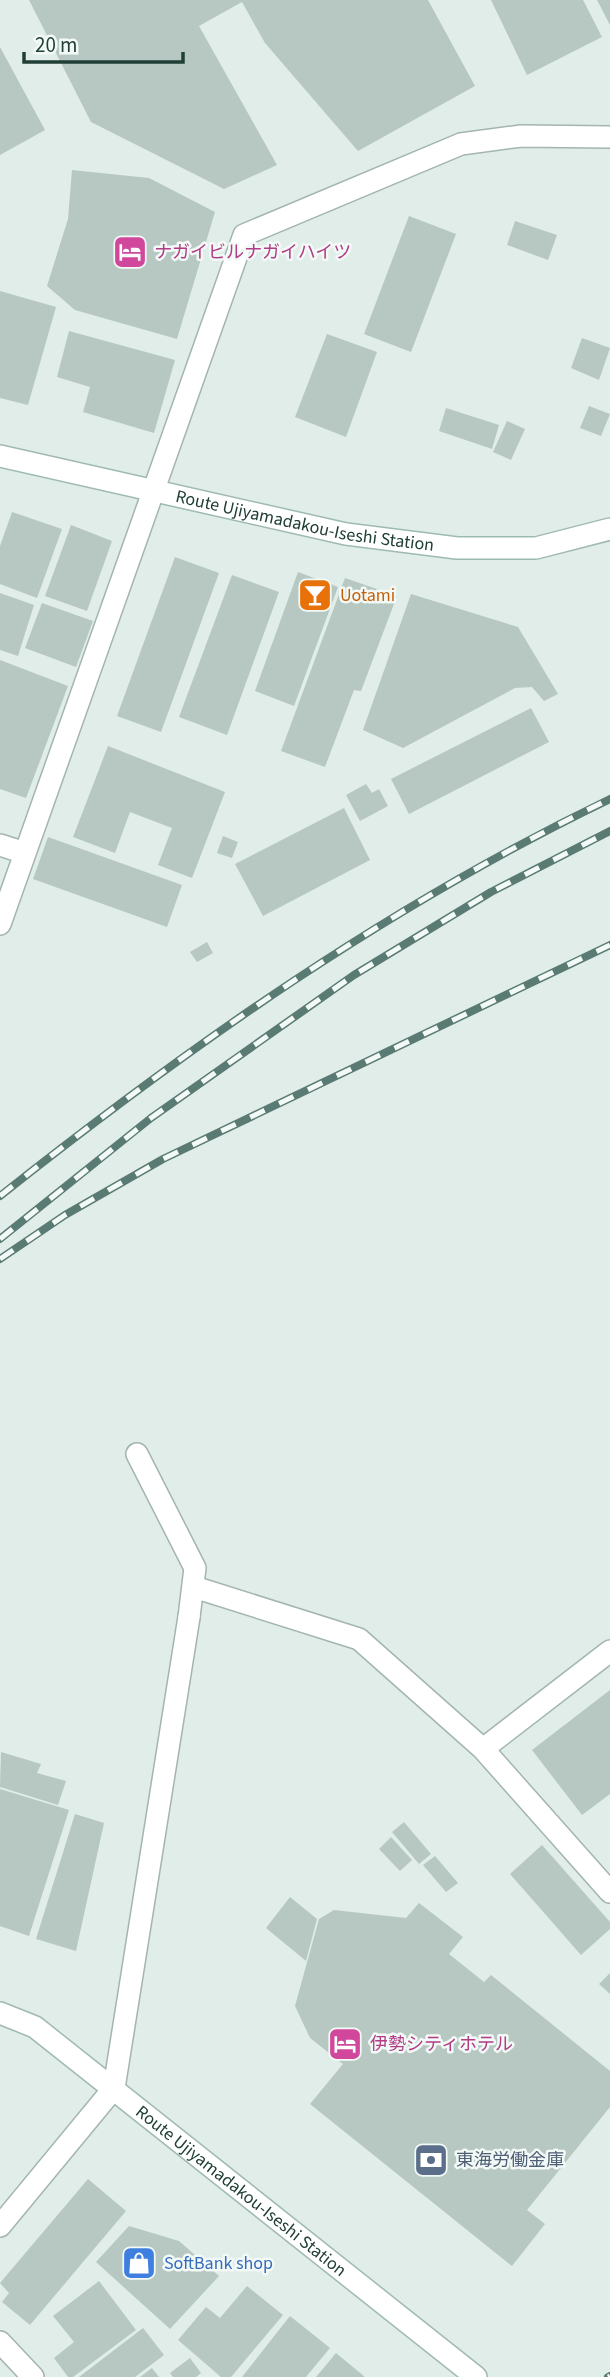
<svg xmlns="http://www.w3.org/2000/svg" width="610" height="2377" font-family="'Source Sans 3','Noto Sans JP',sans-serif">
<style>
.building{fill:#b6c8c1}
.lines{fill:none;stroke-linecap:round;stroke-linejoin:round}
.service-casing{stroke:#a3b5af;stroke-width:24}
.minor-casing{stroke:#a3b5af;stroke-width:24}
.secondary-casing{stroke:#9ebab1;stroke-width:24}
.service{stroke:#fff;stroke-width:21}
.minor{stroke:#fff;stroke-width:21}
.secondary{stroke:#fff;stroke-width:21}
.rail-casing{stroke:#5a7b73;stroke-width:8}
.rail{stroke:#f2f9f6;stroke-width:5;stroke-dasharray:16;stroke-linecap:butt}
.labels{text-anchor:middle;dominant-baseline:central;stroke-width:5;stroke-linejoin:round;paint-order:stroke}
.hotel-label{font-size:18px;fill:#b23c85;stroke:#f2f9f6;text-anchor:start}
.street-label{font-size:18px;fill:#203f37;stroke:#f2f9f6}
.food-label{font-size:18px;fill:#c56008;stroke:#f2f9f6;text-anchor:start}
.service-label{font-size:18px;fill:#4e5e75;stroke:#f2f9f6;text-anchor:start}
.shop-label{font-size:18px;fill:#366cbe;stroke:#f2f9f6;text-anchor:start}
</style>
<rect width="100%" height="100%" fill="#e1ede8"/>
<path class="building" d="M29,0H428L475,86L358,151L265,43L242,2L199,26L277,165L224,189L91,122Z
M491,0H583L602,37L527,75Z
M597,0H610V25Z
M0,47L45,130L0,155Z
M72,170L149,178L215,212L177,339L75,310L47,286L68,219Z
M409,216L456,234L411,352L364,334Z
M515,221L557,235L548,260L507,245Z
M0,291L56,307L28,405L0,398Z
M69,331L175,360L154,433L83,412L90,387L57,377Z
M327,334L377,352L346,437L295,417Z
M582,338L610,348L599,380L571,368Z
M589,406L610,414L601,436L580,428Z
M446,408L499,425L492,449L439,431Z
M507,421L525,429L511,460L493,452Z
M12,512L62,529L37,598L0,584V546Z
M71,525L112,541L87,611L45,596Z
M175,557L219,573L161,732L117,716Z
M298,572L338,587L294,706L255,691Z
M232,575L279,592L227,735L179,717Z
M345,578L397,596L361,691L354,690L325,767L281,751Z
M0,593L34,605L18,656L0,650Z
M411,594L518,627L558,694L544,701L532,687L515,688L403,748L363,730Z
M42,603L93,621L76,667L25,648Z
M0,660L68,686L26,798L0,789Z
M531,708L549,742L409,814L391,779Z
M108,746L225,792L192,878L158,865L172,828L130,812L115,853L73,837Z
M366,784L372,793L379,789L388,806L360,821L346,795Z
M344,808L370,860L263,916L235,864Z
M223,836L238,842L232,858L217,853Z
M48,837L182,885L167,927L33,879Z
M207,942L213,953L197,962L190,952Z
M610,1690V1794L582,1815L532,1750Z
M1,1752L41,1764L37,1773L66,1781L58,1805L0,1787Z
M0,1789L69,1810L29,1936L0,1926Z
M75,1814L104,1823L76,1951L36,1939Z
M404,1822L431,1854L419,1864L392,1832Z
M391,1837L412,1860L400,1871L379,1849Z
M542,1845L610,1922V1929L581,1955L510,1874Z
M435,1856L458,1883L446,1892L423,1865Z
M290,1897L317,1919L306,1961L266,1928Z
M419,1903L463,1937L449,1954L484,1982L491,1975L610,2071V2107L527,2210L545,2224L512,2266L310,2104L343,2064L310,2038L295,2006L319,1919L334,1910L406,1918Z
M610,1973V1994L599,1984Z
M88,2179L126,2211L30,2325L2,2302L9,2293L0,2283Z
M129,2226L179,2241L219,2276L170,2329L96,2262Z
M99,2281L136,2330L73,2377H68L54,2358L74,2342L53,2316Z
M247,2286L283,2315L231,2377H221L178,2340L206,2307L220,2318Z
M290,2316L330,2348L306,2377H242Z
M143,2328L164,2355L135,2377H79Z
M336,2353L365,2377H316Z
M190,2358L201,2373L196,2377H173L170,2373Z
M152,2368L159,2377H140Z"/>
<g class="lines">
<g class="service-casing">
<path id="service" d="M137,1454L195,1568L189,1617
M194,1587L359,1639L483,1749L610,1892
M483,1749L610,1651"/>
</g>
<g class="minor-casing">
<path id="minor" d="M0,845L25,853
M0,924L244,235L461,144L521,136L610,137
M0,2226L114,2088L189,1617
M0,2342L33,2377"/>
</g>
<g class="secondary-casing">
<g id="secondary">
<path id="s1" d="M0,456L346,534L457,548H536L610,529"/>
<path id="s2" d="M0,2013L35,2027L476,2377"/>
</g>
</g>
<use href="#service" class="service"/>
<use href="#minor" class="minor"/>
<use href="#secondary" class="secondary"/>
<g class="rail-casing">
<path id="rail" d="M0,1196C192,1044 390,905 610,799
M0,1239L151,1118L354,975L491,892L610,831
M0,1259L65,1215L163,1159L610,945
M608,2377L610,2376"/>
</g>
<use href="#rail" class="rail"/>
</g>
<defs>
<g id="hotel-square" transform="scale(1.75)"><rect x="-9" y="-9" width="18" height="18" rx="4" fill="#d1479c" stroke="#f2f9f6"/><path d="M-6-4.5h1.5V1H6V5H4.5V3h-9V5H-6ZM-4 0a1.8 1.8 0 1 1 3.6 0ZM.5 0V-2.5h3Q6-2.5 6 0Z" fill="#fff"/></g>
<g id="bar-square" transform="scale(1.75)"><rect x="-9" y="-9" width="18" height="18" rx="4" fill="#e8710a" stroke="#f2f9f6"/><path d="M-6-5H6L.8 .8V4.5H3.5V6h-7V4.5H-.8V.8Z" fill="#fff"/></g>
<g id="bank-square" transform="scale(1.75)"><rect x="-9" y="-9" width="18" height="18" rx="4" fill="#5c6f8a" stroke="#f2f9f6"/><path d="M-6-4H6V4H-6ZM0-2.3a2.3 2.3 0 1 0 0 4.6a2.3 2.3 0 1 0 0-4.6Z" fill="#fff"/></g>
<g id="shop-square" transform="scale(1.75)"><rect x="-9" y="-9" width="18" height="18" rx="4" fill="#3f7fe0" stroke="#f2f9f6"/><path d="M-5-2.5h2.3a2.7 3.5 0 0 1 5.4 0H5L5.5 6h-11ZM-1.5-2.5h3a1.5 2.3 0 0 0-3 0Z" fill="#fff"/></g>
</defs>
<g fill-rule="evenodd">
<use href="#hotel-square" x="130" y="252"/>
<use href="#bar-square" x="315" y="595"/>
<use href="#hotel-square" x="345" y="2044"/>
<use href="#bank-square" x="431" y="2160"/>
<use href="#shop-square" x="139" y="2263"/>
</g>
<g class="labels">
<g class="hotel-label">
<text x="154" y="252">ナガイビルナガイハイツ</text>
<text x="370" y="2044">伊勢シティホテル</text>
</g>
<g class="street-label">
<text stroke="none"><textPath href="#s1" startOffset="312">Route Ujiyamadakou-Iseshi Station</textPath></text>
<text stroke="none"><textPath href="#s2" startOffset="301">Route Ujiyamadakou-Iseshi Station</textPath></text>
</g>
<g class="food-label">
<text x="340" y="595">Uotami</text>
</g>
<g class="service-label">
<text x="456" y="2160">東海労働金庫</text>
</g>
<g class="shop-label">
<text x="164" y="2263">SoftBank shop</text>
</g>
</g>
<path d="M24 52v10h159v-10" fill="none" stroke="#203f37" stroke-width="3.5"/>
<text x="35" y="52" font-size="21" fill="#203f37" stroke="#f2f9f6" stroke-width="5" paint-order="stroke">20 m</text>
</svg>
